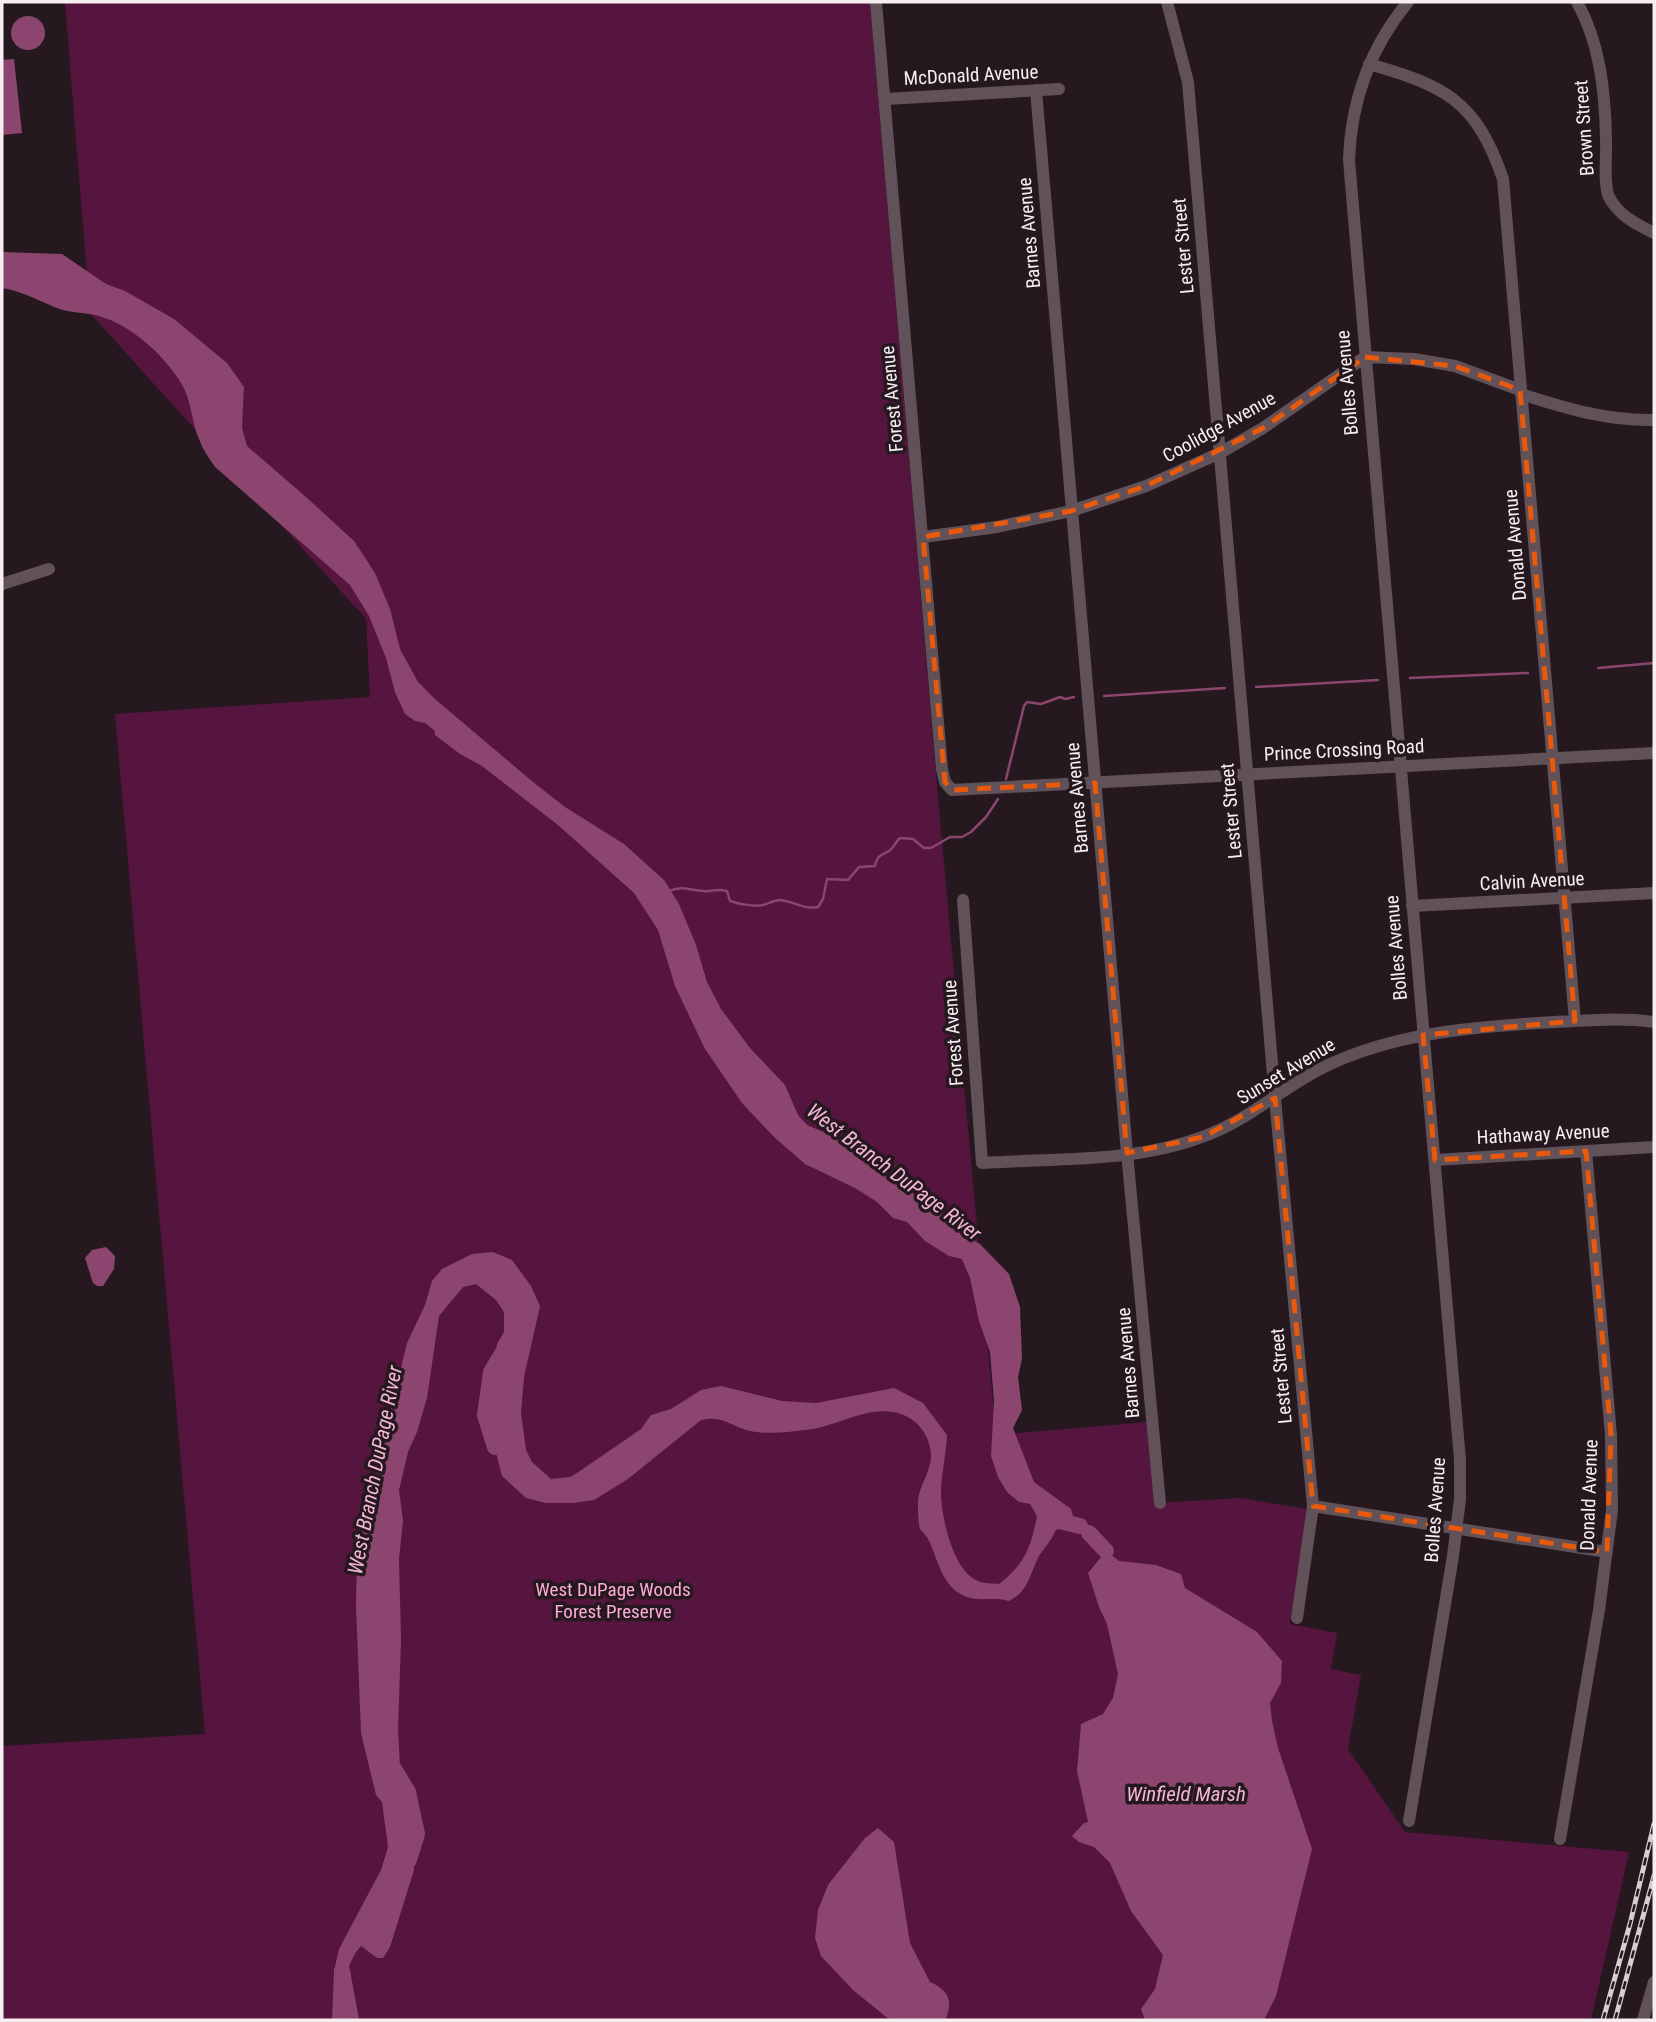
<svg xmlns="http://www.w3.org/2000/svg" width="1656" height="2022" font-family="'Roboto Condensed',sans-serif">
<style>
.green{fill:#56153e}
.water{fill:#8c456e}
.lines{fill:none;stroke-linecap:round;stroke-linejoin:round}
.stream{stroke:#8c456e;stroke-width:2.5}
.river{stroke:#8c456e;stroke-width:16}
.minor{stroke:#615259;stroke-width:12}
.rail-casing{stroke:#d8ced2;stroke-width:5}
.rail{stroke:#25191f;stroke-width:2.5;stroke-dasharray:8;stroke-linecap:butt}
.marked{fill:none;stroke:#e8590c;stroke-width:5;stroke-dasharray:14 9;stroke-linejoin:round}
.labels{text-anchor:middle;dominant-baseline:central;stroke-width:7;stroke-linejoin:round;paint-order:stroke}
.street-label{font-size:19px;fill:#f7eef2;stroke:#25191f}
.park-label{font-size:19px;fill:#feabd8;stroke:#25191f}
.water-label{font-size:21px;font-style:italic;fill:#f4b5d6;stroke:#25191f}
</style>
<rect width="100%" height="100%" fill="#25191f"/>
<path class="green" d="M65,2H870L938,798L996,1435L1147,1422L1156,1503L1240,1498L1307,1509L1290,1624L1337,1633L1331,1669L1361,1675L1348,1749L1405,1832L1629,1852L1591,2020H2V1746L205,1734L115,714L370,697L366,619L90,313Z"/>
<path class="water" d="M11 33a17 17 0 1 1 34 0a17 17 0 1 1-34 0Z
M14,59L22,133L2,135V60Z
M2,252L62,254L106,284L125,291L174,319L227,363L244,387L242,428L247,446L306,497L354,541L360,550L375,573L390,609L400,649L418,682L435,699L533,782L565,807L624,844L664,880L679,904L696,945L707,982L721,1009L750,1048L785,1085L798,1115L807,1125L835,1137L859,1158L950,1218L957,1231L980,1244L1009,1274L1020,1307L1022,1359L1018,1377L1022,1410L1013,1428L1034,1482L1071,1509L1073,1516L1068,1523L1055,1531C1051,1543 1042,1549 1037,1560C1029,1578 1027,1592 1009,1601C993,1596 978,1603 962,1595C940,1583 938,1557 927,1537C926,1536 921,1530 920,1529C918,1522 918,1510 918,1502C918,1487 931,1472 931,1456C931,1435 915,1415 893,1412C863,1407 834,1428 805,1430C789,1432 772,1434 757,1432C735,1430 724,1414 701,1420L628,1479L594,1500L574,1503H546L526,1498L502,1476L490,1429L492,1370L497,1344L504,1332V1312L496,1300L476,1284L463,1287L439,1316L427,1398L417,1432L408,1452L399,1490L403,1520L399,1559L401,1640L398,1729L400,1767L415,1847L414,1870L390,1947L383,1958H377L361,1946C343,1965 344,1995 346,2020H332L334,1971L339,1949L381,1870L388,1847L382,1802L376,1795L361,1733L356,1606L357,1548L407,1343L425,1305L432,1281L442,1269L472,1254L493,1252L512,1260L531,1286L540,1306L524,1377L521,1413L526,1450L532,1462L551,1479L570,1477L577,1473L641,1429L651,1415L671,1409L701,1390L721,1386L782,1401L816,1403L894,1388L923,1403L947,1435C946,1455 941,1475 941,1495C942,1519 953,1571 978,1581C984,1584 993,1583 999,1584C1025,1564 1031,1547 1037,1516L1030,1504L1019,1502L1007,1492L998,1477L991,1456L994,1401L990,1352L979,1321L970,1278L962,1259L949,1256L925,1241L907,1222L893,1218L877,1202L855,1188L805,1164L774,1137L742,1103L705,1049L675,986L658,930L634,893L558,825L482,766L460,754L435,735V731L425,723L415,721L405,714L395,692L386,658L369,616L350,585L215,467C209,458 203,450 199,439C191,421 192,401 181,383C164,355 131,325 99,316C84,312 66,313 52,306C36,299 20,291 2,288Z
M106,1247L115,1256L114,1269L103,1286H97L93,1283L85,1258L92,1250Z
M1106,1551L1119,1561L1156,1565L1181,1574L1185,1588L1257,1632L1282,1661L1281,1683L1270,1703L1272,1721L1278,1748L1312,1849L1276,1996L1264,2020H1145L1141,2009L1155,1989L1163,1955L1131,1911L1110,1863L1094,1847L1079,1842L1072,1836L1084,1823L1088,1822L1077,1771L1081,1724L1103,1714L1113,1698L1118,1674L1107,1624L1099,1607L1088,1573Z
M878,1828L894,1842L910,1943L930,1982C948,1989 954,2002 945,2020H890L853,1990L821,1956L815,1938L818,1910L828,1885L865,1838Z"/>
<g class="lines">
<path class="stream" d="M1598,668L1654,663
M1410,678L1528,673
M1256,687L1378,680
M1104,696L1225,688
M1006,779L1024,706L1027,702L1041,704L1060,697L1065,699L1074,697
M669,891C684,885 690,891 704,891C712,892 717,888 727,891L730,901C739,904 754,907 763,905C769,904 773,900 780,900C794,901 803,910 818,907L823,899L827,879L848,880L859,867L875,866C877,856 881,855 889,851C894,848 895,842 900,838L913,839L924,848H931L950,837H962L971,832L986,817L998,799"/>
<path class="river" d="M495,1447L485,1415L491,1372L503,1352
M1051,1519L1080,1526
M1089,1533L1106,1551
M394,1769L408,1792L417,1834L409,1860
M342,1971L351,2020"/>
<path class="minor" d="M876,2L942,769L945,782L952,790L1654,753
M1167,2L1188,82L1275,1098L1313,1506L1297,1618
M1408,2C1370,48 1351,101 1349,160L1460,1460V1499L1453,1556L1409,1821
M1577,2C1600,43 1605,91 1606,138C1607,152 1603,184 1609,197C1619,216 1636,224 1654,233
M1369,64C1445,86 1476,100 1503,179L1575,1021
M1036,90L1127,1153L1160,1503
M886,99L1059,89
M1521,394C1565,408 1607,421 1654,420
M923,537L997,527L1071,511L1146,486L1220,453L1263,428L1365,357L1414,359L1455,366L1520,390
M2,584L49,569
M963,900L982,1163C1055,1158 1133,1163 1202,1137C1250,1120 1282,1087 1326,1066C1393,1034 1465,1028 1538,1023C1576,1021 1616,1017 1654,1022
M1412,906L1654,893
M1435,1160L1654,1147
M1313,1506L1607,1552
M1560,1839L1599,1610L1612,1510L1611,1435L1586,1151
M1643,2020L1654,1982"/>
<g class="rail-casing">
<path id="rail" d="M1603,2020L1630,1924L1654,1824
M1615,2020L1654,1876"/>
</g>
<use href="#rail" class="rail"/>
</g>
<path class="marked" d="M1365,357L1455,366L1520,390L1575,1021L1423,1035L1435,1160L1586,1151L1611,1435L1607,1552L1313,1506L1275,1098L1203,1137L1127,1153L1095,783L952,790L945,782L923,537L1071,511L1146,486L1263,428Z"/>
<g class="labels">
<g class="street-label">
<text transform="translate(971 75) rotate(-3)">McDonald Avenue</text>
<text transform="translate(1584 128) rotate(-94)">Brown Street</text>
<text transform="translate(1029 233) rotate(-95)">Barnes Avenue</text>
<text transform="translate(1183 246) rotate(-95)">Lester Street</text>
<text transform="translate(1347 383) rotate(-95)">Bolles Avenue</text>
<text transform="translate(892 399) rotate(-95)">Forest Avenue</text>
<text transform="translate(1219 427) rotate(-29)">Coolidge Avenue</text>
<text transform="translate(1515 545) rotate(-95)">Donald Avenue</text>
<text transform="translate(1344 750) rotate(-3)">Prince Crossing Road</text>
<text transform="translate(1077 798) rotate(-95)">Barnes Avenue</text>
<text transform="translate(1231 811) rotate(-95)">Lester Street</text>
<text transform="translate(1532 881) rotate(-3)">Calvin Avenue</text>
<text transform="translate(1396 948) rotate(-95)">Bolles Avenue</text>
<text transform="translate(953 1033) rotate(-94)">Forest Avenue</text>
<text transform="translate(1286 1071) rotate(-31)">Sunset Avenue</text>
<text transform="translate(1543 1134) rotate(-3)">Hathaway Avenue</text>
<text transform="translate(1128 1363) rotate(-95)">Barnes Avenue</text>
<text transform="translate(1281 1376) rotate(-95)">Lester Street</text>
<text transform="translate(1589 1495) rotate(-88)">Donald Avenue</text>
<text transform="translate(1435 1510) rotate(-86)">Bolles Avenue</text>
</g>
<g class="park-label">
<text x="613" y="1589">West DuPage Woods<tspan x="613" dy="22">Forest Preserve</tspan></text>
</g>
<g class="water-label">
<text transform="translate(894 1172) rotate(37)">West Branch DuPage River</text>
<text transform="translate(375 1470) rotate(-79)">West Branch DuPage River</text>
<text x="1186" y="1794">Winfield Marsh</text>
</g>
</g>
<rect width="1656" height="2022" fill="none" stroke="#f7eef2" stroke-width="7"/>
</svg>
